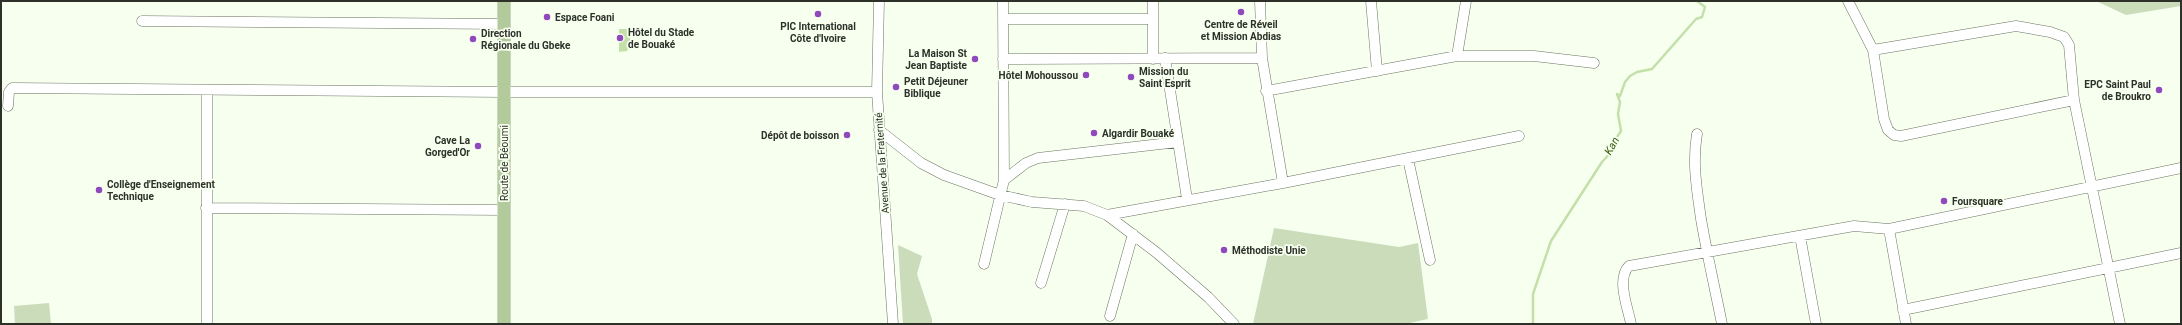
<svg xmlns="http://www.w3.org/2000/svg" width="2182" height="325" font-family="Roboto,sans-serif">
<style>
.green{fill:#cbdcbb}
.water{fill:#c4e0a9}
.lines{fill:none;stroke-linecap:round;stroke-linejoin:round}
.stream{stroke:#c4e0a9;stroke-width:2.5}
.minor-casing{stroke:#6b7463;stroke-width:11}
.major-casing{stroke:#e2e2e1;stroke-width:14}
.minor{stroke:#fff;stroke-width:10}
.major{stroke:#b3ca9c;stroke-width:13}
.poi-dot{fill:#9049bc;stroke:#f7ffef;stroke-width:1.5}
.labels{text-anchor:middle;dominant-baseline:central;stroke-width:3.5;stroke-linejoin:round;paint-order:stroke}
.poi-label{font-size:10px;font-weight:bold;fill:#2d3129;stroke:#f7ffef;text-anchor:start}
.street-label{font-size:10px;fill:#2d3129;stroke:#f7ffef}
.water-label{font-size:11px;font-style:italic;fill:#3e5e10;stroke:#f7ffef}
</style>
<rect width="100%" height="100%" fill="#f7ffef"/>
<path class="green" d="M2096,1H2181V6L2126,15Z
M1274,228L1399,247L1418,243L1428,319L1405,324H1253Z
M898,245L922,256L917,274L932,319V324H903Z
M49,303L51,324H15L14,306Z"/>
<path class="water" d="M619,29H630V46L627,51L619,52Z"/>
<g class="lines">
<path class="stream" d="M1533,324V294L1551,241L1602,162L1613,150L1611,146L1621,131L1618,114L1620,102L1617,94L1620,96L1625,82L1630,76L1637,72L1652,69L1696,19L1702,17L1705,7L1697,1"/>
<g class="minor-casing">
<path id="minor" d="M879,1L877,92L893,324
M1153,1V59
M1260,1L1262,58L1283,183
M1371,1L1377,71
M1848,1L1873,50L1884,119L1888,130L1894,135L1901,136L2074,100
M1003,19H1153
M142,21L504,24
M1873,50L2016,26L2050,32L2064,37L2069,45L2074,100L2120,324
M1457,56L1466,1
M1165,58L1187,199
M1003,59L1262,58
M1266,91L1457,56H1534L1594,63
M8,106L9,92L12,88L504,92H877
M879,130L921,163L944,175L1000,195L1032,202L1084,206L1107,215L1157,253L1208,297L1234,324
M1697,134C1692,163 1697,190 1701,219C1707,254 1715,289 1722,324
M1408,159L1430,260
M1004,180L1026,163L1038,158L1178,142
M206,208L504,210
M1107,215L1283,183L1519,136
M1889,229L2181,168
M1800,236L1816,324
M984,264L1004,180L1003,1
M1041,283L1065,204
M1903,310L2181,253
M1110,316L1133,234
M207,324V90
M1631,324C1628,308 1616,279 1629,266L1854,226L1889,229L1906,324"/>
</g>
<g class="major-casing">
<path id="major" d="M504,1V324"/>
</g>
<use href="#minor" class="minor"/>
<use href="#major" class="major"/>
</g>
<g class="poi-dot">
<circle cx="1241" cy="12" r="4"/>
<circle cx="818" cy="14" r="4"/>
<circle cx="547" cy="17" r="4"/>
<circle cx="620" cy="38" r="4"/>
<circle cx="473" cy="39" r="4"/>
<circle cx="975" cy="59" r="4"/>
<circle cx="1086" cy="75" r="4"/>
<circle cx="1131" cy="77" r="4"/>
<circle cx="896" cy="87" r="4"/>
<circle cx="2159" cy="90" r="4"/>
<circle cx="1094" cy="133" r="4"/>
<circle cx="847" cy="135" r="4"/>
<circle cx="478" cy="146" r="4"/>
<circle cx="99" cy="190" r="4"/>
<circle cx="1944" cy="201" r="4"/>
<circle cx="1224" cy="250" r="4"/>
</g>
<g class="labels">
<g class="poi-label">
<text x="555" y="17">Espace Foani</text>
<text x="1241" y="24" text-anchor="middle">Centre de Réveil<tspan x="1241" dy="12">et Mission Abdias</tspan></text>
<text x="818" y="26" text-anchor="middle">PIC International<tspan x="818" dy="12">Côte d'Ivoire</tspan></text>
<text x="628" y="32">Hôtel du Stade<tspan x="628" dy="12">de Bouaké</tspan></text>
<text x="481" y="33">Direction<tspan x="481" dy="12">Régionale du Gbeke</tspan></text>
<text x="967" y="53" text-anchor="end">La Maison St<tspan x="967" dy="12">Jean Baptiste</tspan></text>
<text x="1139" y="71">Mission du<tspan x="1139" dy="12">Saint Esprit</tspan></text>
<text x="1078" y="75" text-anchor="end">Hôtel Mohoussou</text>
<text x="904" y="81">Petit Déjeuner<tspan x="904" dy="12">Biblique</tspan></text>
<text x="2151" y="84" text-anchor="end">EPC Saint Paul<tspan x="2151" dy="12">de Broukro</tspan></text>
<text x="1102" y="133">Algardir Bouaké</text>
<text x="839" y="135" text-anchor="end">Dépôt de boisson</text>
<text x="470" y="140" text-anchor="end">Cave La<tspan x="470" dy="12">Gorged'Or</tspan></text>
<text x="107" y="184">Collège d'Enseignement<tspan x="107" dy="12">Technique</tspan></text>
<text x="1952" y="201">Foursquare</text>
<text x="1232" y="250">Méthodiste Unie</text>
</g>
<g class="street-label">
<text transform="translate(504 163) rotate(-90)">Route de Béoumi</text>
<text transform="translate(882 163) rotate(-94)">Avenue de la Fraternité</text>
</g>
<g class="water-label">
<text transform="translate(1612 146) rotate(-61)">Kan</text>
</g>
</g>
<rect width="2182" height="325" fill="none" stroke="#2d3129" stroke-width="4"/>
</svg>
